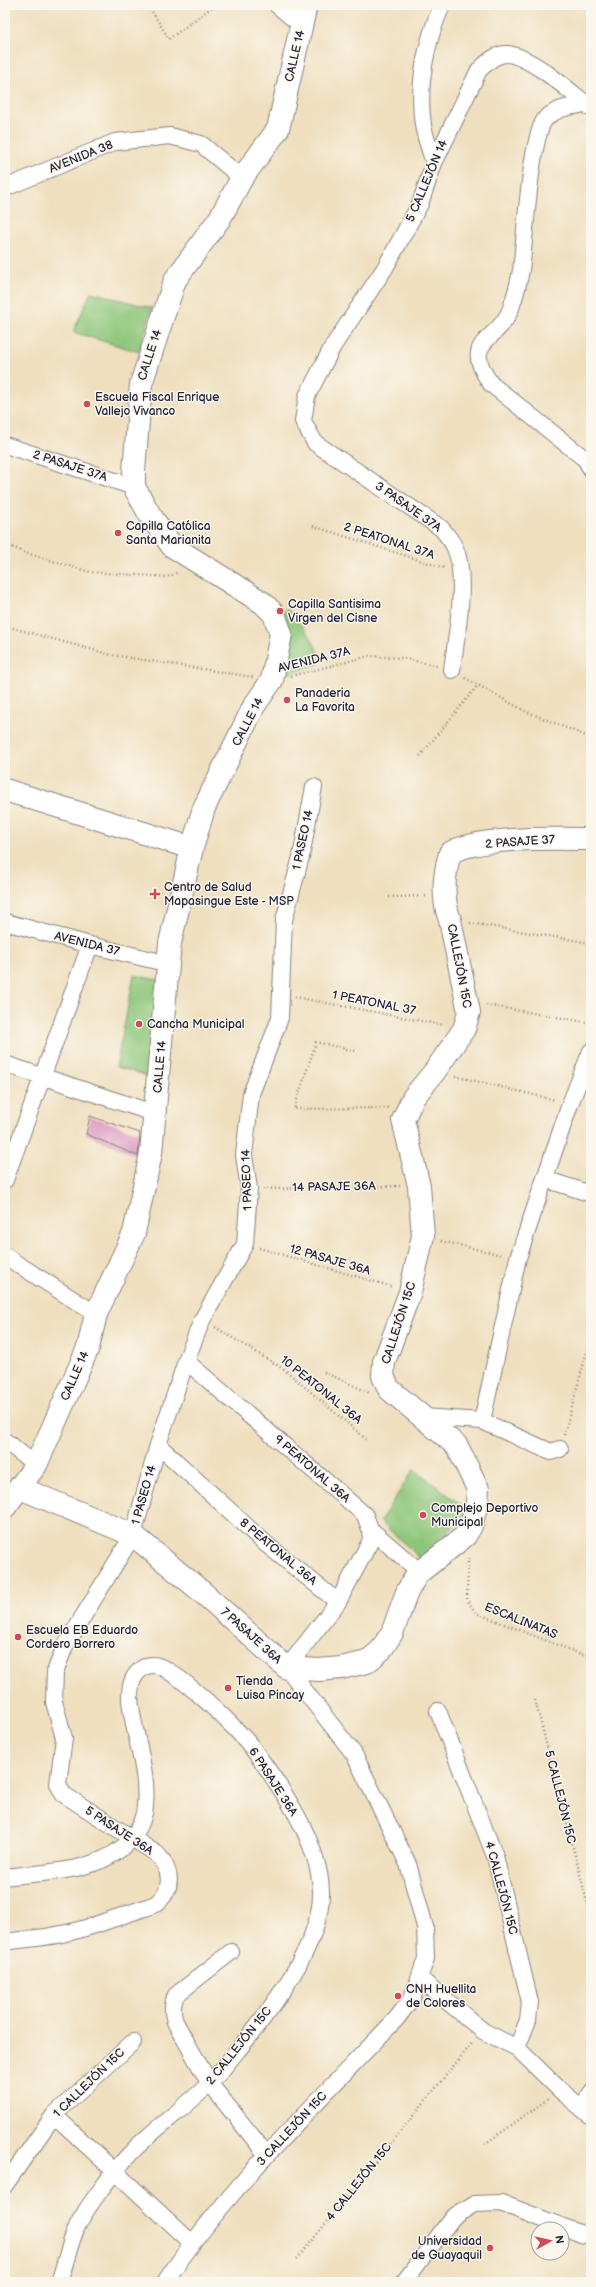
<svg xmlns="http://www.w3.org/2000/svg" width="596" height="2287" font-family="'Balsamiq Sans',sans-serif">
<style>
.green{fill:#8dc67a;stroke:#58745a}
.building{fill:#d990bd}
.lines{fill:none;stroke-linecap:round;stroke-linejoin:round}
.street-casing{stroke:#88807d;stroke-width:18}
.secondary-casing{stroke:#88807d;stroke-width:24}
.path{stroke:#88807d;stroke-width:2.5;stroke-dasharray:1 3;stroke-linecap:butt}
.street{stroke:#fff;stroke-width:16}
.secondary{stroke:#fff;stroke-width:22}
.poi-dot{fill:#d1495b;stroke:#fbf7ec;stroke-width:1.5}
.labels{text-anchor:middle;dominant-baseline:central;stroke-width:3;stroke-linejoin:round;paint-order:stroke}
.street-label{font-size:12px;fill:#22223b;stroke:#fbf7ec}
.poi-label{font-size:12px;fill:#22223b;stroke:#fbf7ec;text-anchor:start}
</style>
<rect width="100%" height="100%" fill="#fbf7ec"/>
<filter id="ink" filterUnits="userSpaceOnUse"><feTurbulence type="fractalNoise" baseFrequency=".025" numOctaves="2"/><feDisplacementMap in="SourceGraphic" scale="8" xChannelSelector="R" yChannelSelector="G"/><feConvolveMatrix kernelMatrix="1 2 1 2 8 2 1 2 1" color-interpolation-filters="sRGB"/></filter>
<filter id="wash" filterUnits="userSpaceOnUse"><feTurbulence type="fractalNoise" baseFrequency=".012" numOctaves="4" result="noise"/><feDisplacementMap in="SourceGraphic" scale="16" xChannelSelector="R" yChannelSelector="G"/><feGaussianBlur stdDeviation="0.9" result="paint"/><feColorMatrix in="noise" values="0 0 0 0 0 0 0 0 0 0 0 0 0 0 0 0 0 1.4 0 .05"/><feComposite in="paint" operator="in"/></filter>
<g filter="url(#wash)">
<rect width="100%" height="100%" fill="#efdfbf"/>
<path class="green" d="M91,292L152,308L139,352L73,332Z
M285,610H288C300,625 321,644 319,664L285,675L282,674L281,670C291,642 294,641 282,614Z
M134,975L159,980L148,1076L116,1067Z
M414,1469L468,1510L423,1561L380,1521Z"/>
<g id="blocks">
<path class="building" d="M90,1116L140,1133L138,1156L86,1134Z"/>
</g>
</g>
<g filter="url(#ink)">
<use href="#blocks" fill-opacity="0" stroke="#88807d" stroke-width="1"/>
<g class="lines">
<g class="street-casing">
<path id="street" d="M277,5L302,26
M586,104C572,106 557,108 546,118C530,135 525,242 521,270C519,282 515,296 511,308C498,344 459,338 491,384L585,459L591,469
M434,163C430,150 425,137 423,125C417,85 426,42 442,5
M5,188L115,142L170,136L201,144L242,178
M5,445L134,487
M452,670C456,638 468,578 455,548C452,541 446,534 441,528L315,443L303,421L307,396L333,346L385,268L420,204L434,163L479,70C487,63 496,53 508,54C532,57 572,93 591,108
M5,922L90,945L169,964
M5,1064L156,1114
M545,1179L591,1194
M5,1180L90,945
M5,1256L96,1314
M186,1361L365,1515L370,1529L371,1540L338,1602
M422,1417L482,1421L551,1452L560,1449
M482,1421L518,1258L570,1104L591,1051
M5,1441L36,1465
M158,1445L266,1544L338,1602L287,1668L354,1754L408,1864L425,1927L426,1959L412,1998L397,2018C317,2103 230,2185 165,2282
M370,1529L420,1572
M438,1711L495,1856L530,2002L528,2020L517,2048
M5,1877C42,1872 91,1873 122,1848C134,1839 144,1822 145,1806C148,1779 139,1750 134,1724C132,1712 128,1698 131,1686C133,1675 142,1665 153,1665C172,1664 241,1732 253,1749C281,1787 320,1842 321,1892C322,1944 270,2011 238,2050C228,2061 220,2074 209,2084C183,2110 151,2130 127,2157C114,2171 82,2213 76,2229C69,2246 65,2265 59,2282
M5,1942C25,1939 46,1938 66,1933C88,1929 111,1919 133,1912C140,1909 152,1907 158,1902C175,1887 170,1868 157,1854L63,1794L58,1784L64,1738L54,1702L55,1672L65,1646L133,1535L158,1445L186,1361L202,1320L245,1244L249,1189L244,1155L251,1094L280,1018L284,920L301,857L314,787
M231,1952L176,1995C172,2005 172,2011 175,2022L210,2084L267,2155
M419,1978L483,2031L517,2048L560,2090L591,2116
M581,2108L591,2093
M54,2115L191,2242
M5,2185L54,2115L133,2042
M404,2282L453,2217L474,2204L501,2203L584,2235H591"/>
</g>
<g class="secondary-casing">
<path id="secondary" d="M5,790L192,848
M20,1488L133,1535L202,1592L287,1668L319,1670L341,1668L367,1662L381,1650L392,1633L407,1592L417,1574L465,1536L471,1526L477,1503L478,1489L457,1446L389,1389L383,1376L384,1362L410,1292L423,1236L419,1186L403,1120L413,1098L435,1071L464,1029L469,1012L450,920C442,899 444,874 450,853C478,836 557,839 591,839
M5,1507L36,1465L88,1348L96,1314L134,1233L151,1153L170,943L192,848L204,808L254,706L272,680L281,634L274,614L263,603L172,546L150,515L134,487V471L141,384L175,280L220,218L242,178L278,129L306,5"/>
</g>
<path class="path" d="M148,5L169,39L215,5
M313,526L444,568
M5,544L26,553L90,572L167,577L179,572
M5,626L112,655L253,677
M5,638L10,627
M291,676L369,656L403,658L437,666
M465,678L525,711L591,738
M420,756L478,685
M389,897L426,896
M470,923L591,943
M295,997L443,1025
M486,1005L591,1023
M355,1051L316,1042L294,1109L389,1108
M455,1076L555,1100
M263,1189L400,1186
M441,1241L502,1255
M259,1248L393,1287
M215,1327L285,1370L366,1439
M324,1372L370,1393
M564,1435L591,1337
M468,1558L467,1600L476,1613L583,1655L591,1654
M535,1700L591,1917
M485,2144L548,2099
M297,2259L473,2042"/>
<use href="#street" class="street"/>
<use href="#secondary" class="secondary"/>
</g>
</g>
<g class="poi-dot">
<circle cx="87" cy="404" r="4"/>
<circle cx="118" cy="533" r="4"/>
<circle cx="280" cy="611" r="4"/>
<circle cx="287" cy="700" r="4"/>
<path d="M153 888h4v4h4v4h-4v4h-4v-4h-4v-4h4z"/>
<circle cx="139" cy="1024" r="4"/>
<circle cx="423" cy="1515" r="4"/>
<circle cx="18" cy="1637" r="4"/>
<circle cx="228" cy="1688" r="4"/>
<circle cx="398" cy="1996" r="4"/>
<circle cx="490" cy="2248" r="4"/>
</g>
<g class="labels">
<g class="street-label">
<text transform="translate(295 56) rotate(-77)">CALLE 14</text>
<text transform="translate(81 157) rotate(-22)">AVENIDA 38</text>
<text transform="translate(427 181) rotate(-67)">5 CALLEJÓN 14</text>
<text transform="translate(150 355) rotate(-72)">CALLE 14</text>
<text transform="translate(70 466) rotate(18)">2 PASAJE 37A</text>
<text transform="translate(408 507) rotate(35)">3 PASAJE 37A</text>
<text transform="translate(389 541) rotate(18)">2 PEATONAL 37A</text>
<text transform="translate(314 660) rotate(-14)">AVENIDA 37A</text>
<text transform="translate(248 722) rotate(-62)">CALLE 14</text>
<text transform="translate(303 840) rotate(-78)">1 PASEO 14</text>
<text transform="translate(520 842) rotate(-4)">2 PASAJE 37</text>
<text transform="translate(87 944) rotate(14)">AVENIDA 37</text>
<text transform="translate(459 966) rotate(79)">CALLEJÓN 15C</text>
<text transform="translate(374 1003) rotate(11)">1 PEATONAL 37</text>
<text transform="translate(160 1067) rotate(-85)">CALLE 14</text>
<text transform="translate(247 1180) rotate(-92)">1 PASEO 14</text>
<text transform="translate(334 1187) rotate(-1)">14 PASAJE 36A</text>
<text transform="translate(330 1260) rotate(16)">12 PASAJE 36A</text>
<text transform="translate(399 1323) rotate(-72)">CALLEJÓN 15C</text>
<text transform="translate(75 1376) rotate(-66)">CALLE 14</text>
<text transform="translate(321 1390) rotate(39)">10 PEATONAL 36A</text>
<text transform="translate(312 1469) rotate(41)">9 PEATONAL 36A</text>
<text transform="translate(144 1495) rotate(-74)">1 PASEO 14</text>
<text transform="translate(278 1552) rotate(40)">8 PEATONAL 36A</text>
<text transform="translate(521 1621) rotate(22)">ESCALINATAS</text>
<text transform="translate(251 1636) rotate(42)">7 PASAJE 36A</text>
<text transform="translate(273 1782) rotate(57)">6 PASAJE 36A</text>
<text transform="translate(560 1797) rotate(76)">5 CALLEJÓN 15C</text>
<text transform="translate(119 1831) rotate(33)">5 PASAJE 36A</text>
<text transform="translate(501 1888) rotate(75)">4 CALLEJÓN 15C</text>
<text transform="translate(239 2046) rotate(-51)">2 CALLEJÓN 15C</text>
<text transform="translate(89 2083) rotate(-44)">1 CALLEJÓN 15C</text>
<text transform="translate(292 2129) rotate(-47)">3 CALLEJÓN 15C</text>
<text transform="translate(359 2182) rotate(-51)">4 CALLEJÓN 15C</text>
</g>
<g class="poi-label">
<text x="95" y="397">Escuela Fiscal Enrique<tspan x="95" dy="14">Vallejo Vivanco</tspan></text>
<text x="126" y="526">Capilla Católica<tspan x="126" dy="14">Santa Marianita</tspan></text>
<text x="288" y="604">Capilla Santisima<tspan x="288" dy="14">Virgen del Cisne</tspan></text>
<text x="295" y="693">Panaderia<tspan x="295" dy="14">La Favorita</tspan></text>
<text x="164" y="887">Centro de Salud<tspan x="164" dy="14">Mapasingue Este - MSP</tspan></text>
<text x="147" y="1024">Cancha Municipal</text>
<text x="431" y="1508">Complejo Deportivo<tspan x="431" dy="14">Municipal</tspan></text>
<text x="26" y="1630">Escuela EB Eduardo<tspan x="26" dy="14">Cordero Borrero</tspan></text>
<text x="236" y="1681">Tienda<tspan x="236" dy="14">Luisa Pincay</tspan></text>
<text x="406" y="1989">CNH Huellita<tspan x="406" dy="14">de Colores</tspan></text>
<text x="482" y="2241" text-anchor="end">Universidad<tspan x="482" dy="14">de Guayaquil</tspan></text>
</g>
</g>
<rect width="596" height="2287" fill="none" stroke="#fbf7ec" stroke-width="20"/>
<g transform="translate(550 2241) rotate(82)"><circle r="19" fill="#fbf7ec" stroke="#a4a2a5"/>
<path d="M0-3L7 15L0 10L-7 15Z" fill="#d1495b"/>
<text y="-6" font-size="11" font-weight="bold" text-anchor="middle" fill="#22223b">N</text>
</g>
</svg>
